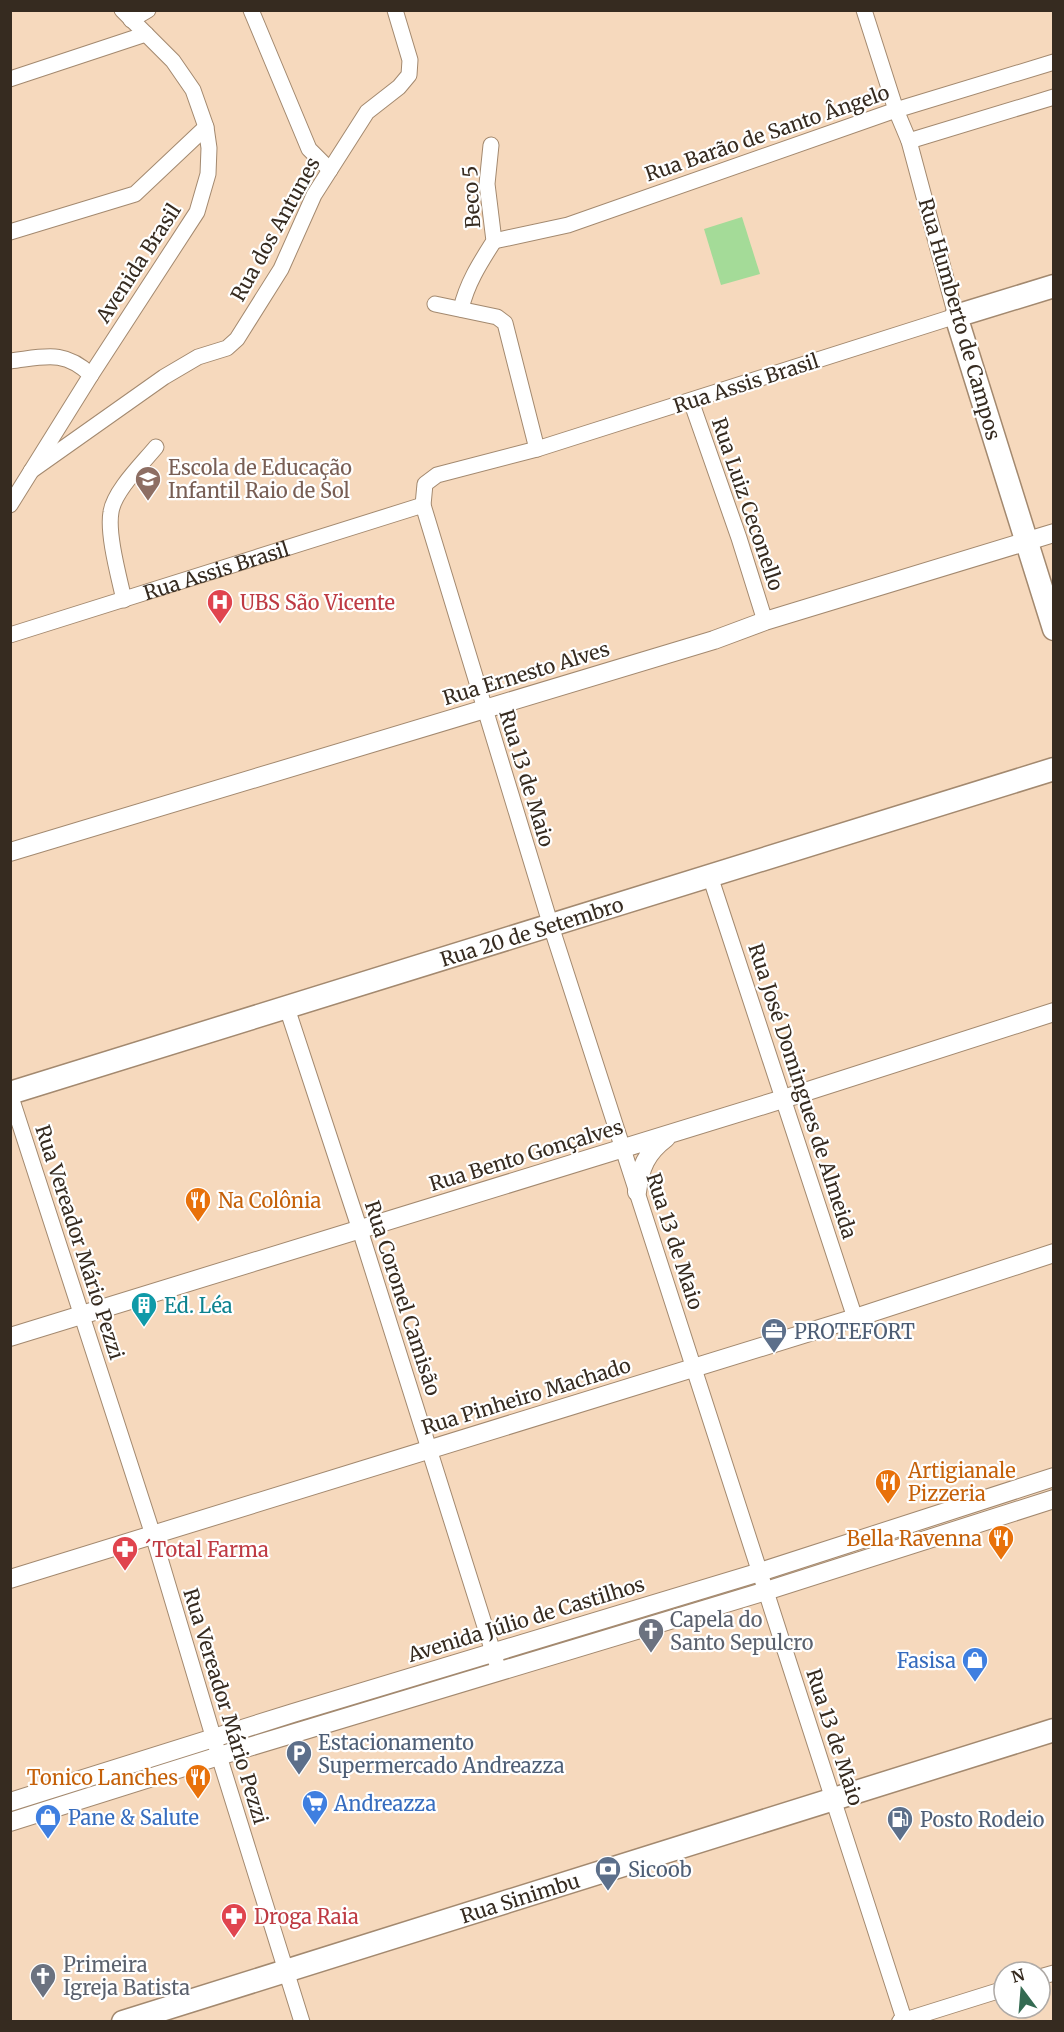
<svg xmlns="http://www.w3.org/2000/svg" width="1064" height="2032" font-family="Merriweather,serif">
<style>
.green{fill:#a4db98}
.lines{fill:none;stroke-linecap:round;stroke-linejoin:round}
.minor-casing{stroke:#a3896f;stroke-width:17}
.tertiary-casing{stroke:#a3896f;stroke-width:20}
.primary-casing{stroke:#a3896f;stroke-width:25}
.minor{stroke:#fff;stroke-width:15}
.tertiary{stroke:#fff;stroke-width:18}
.primary{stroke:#fff;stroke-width:22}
.labels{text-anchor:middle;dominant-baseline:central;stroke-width:4.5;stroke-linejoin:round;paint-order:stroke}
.street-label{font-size:20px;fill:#362b20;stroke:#fff}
.education-label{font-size:20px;fill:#785e54;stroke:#fff;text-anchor:start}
.health-label{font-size:20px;fill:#be3a42;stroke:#fff;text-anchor:start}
.food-label{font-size:20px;fill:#c56008;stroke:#fff;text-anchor:start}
.culture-label{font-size:20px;fill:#0d838f;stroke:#fff;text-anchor:start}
.service-label{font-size:20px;fill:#4e5e75;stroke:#fff;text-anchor:start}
.worship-label{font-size:20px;fill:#5b616d;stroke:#fff;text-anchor:start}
.shop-label{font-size:20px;fill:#366cbe;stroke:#fff;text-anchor:start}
</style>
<rect width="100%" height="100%" fill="#f6d9bd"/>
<path class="green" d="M742,217L760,274L721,285L704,229Z"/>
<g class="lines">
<g class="minor-casing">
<g id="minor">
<path d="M251,10L309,149L330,170"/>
<path d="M864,10L896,110L909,141L956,316L537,449L437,475L425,484L423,505L551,926L905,2022"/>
<path d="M131,20L148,10"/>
<path d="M10,79L146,34"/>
<path d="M909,141L1054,97"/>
<path d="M10,232L135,194L206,127"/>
<path d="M494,241L568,225L896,110L1054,62"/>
<path d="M435,304L497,317L505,323L537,449"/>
<path d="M461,309C467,283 480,263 494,241L487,184L491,145"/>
<path d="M10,361C44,357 64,349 91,375"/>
<path d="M691,401L739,538L765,621"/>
<path d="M31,471L164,377L198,357L227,348L237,339L281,269L314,195L367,112L399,87L409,75L410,60L395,10"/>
<path d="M10,505L91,375L197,212L208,174L209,148L206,127L193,90L173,61L122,10"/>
<path d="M124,600C119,577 107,534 111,512C114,491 143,463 156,447"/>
<path id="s1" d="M10,635L423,505"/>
<path d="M710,876L855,1318"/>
<path d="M287,1008L360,1230L499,1671"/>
<path d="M10,1094L153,1535L219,1756L302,2022"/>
<path d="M1040,1977L1054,1973"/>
<path d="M905,2020L1004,1989"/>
</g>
</g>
<g class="tertiary-casing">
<path id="tertiary" d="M10,852L714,640L765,621L1054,533
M637,1192C640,1168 646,1153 666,1138
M10,1337L783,1099L1054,1012
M10,1579L855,1318L1054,1253
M10,1802L293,1713L760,1572L1054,1477
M10,1822L219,1756L766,1591L1054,1499
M901,2022L905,2020"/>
</g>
<g class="primary-casing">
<g id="primary">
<path d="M1054,286L956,316L1054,629"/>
<path id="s2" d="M10,1093L1054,769"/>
<path id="s3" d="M123,2022L1054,1730"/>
</g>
</g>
<use href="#minor" class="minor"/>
<use href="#tertiary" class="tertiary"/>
<use href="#primary" class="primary"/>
</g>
<defs>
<g id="school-pin" transform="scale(1.35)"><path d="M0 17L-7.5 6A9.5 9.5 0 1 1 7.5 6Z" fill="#8d6e63" stroke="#fff"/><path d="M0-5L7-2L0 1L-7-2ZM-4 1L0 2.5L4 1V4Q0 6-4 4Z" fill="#fff"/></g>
<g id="hospital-pin" transform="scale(1.35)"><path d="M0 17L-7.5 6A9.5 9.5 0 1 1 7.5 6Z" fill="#e0444e" stroke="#fff"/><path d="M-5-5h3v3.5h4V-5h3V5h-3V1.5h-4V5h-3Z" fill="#fff"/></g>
<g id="restaurant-pin" transform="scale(1.35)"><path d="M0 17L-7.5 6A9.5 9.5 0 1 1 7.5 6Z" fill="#e8710a" stroke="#fff"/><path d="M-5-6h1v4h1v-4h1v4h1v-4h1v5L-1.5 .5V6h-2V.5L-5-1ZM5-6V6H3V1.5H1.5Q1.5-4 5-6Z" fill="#fff"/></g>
<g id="building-pin" transform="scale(1.35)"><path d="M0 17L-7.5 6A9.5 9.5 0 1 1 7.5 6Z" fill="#0f9aa8" stroke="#fff"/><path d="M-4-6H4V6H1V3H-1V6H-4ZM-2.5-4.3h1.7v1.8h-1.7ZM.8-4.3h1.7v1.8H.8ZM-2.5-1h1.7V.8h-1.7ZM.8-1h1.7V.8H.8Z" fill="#fff"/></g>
<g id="office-pin" transform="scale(1.35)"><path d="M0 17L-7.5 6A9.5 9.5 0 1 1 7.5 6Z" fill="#5c6f8a" stroke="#fff"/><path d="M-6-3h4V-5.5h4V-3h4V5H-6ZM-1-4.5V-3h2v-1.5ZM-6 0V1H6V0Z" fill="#fff"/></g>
<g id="pharmacy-pin" transform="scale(1.35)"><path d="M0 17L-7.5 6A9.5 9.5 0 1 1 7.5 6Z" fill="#e0444e" stroke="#fff"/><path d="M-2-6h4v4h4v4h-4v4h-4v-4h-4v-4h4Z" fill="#fff"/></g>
<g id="church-pin" transform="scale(1.35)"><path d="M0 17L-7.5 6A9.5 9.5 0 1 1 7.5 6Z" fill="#6b7280" stroke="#fff"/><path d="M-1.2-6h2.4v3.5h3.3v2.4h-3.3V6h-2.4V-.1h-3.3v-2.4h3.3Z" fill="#fff"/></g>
<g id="shop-pin" transform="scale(1.35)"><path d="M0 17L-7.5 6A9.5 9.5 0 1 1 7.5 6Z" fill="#3f7fe0" stroke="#fff"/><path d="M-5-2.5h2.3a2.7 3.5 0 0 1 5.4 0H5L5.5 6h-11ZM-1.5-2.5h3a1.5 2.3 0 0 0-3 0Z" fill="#fff"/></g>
<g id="parking-pin" transform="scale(1.35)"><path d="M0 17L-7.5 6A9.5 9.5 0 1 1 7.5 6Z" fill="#5c6f8a" stroke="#fff"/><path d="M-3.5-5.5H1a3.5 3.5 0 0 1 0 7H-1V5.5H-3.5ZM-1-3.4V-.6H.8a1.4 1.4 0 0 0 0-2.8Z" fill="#fff"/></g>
<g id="supermarket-pin" transform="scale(1.35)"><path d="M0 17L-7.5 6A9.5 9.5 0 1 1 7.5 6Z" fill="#3f7fe0" stroke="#fff"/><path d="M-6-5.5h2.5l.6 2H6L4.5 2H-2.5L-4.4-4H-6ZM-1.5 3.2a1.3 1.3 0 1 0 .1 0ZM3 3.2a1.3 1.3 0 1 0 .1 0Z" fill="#fff"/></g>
<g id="fuel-pin" transform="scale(1.35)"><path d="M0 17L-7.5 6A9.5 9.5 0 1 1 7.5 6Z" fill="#5c6f8a" stroke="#fff"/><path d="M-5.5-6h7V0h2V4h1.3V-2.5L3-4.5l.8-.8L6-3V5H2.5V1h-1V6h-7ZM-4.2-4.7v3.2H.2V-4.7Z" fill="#fff"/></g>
<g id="bank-pin" transform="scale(1.35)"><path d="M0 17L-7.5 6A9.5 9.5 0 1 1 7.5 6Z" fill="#5c6f8a" stroke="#fff"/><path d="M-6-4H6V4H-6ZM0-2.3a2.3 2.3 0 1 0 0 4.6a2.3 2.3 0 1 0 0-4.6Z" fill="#fff"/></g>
</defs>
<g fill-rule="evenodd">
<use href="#school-pin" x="148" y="479"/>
<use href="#hospital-pin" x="220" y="602"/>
<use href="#restaurant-pin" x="198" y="1200"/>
<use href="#building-pin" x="144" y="1305"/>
<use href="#office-pin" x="774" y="1331"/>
<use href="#restaurant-pin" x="888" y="1482"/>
<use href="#restaurant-pin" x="1001" y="1538"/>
<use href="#pharmacy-pin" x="125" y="1549"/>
<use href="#church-pin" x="651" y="1631"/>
<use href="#shop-pin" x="975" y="1660"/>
<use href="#parking-pin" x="299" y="1753"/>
<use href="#restaurant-pin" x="198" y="1777"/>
<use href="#supermarket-pin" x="315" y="1803"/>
<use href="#shop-pin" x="48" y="1817"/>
<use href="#fuel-pin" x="900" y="1819"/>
<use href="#bank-pin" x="608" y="1869"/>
<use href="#pharmacy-pin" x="234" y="1916"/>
<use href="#church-pin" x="43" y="1976"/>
</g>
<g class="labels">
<g class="street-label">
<text transform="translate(767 133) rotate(-19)">Rua Barão de Santo Ângelo</text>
<text transform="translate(471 197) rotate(-93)">Beco 5</text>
<text transform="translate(275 229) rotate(-61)">Rua dos Antunes</text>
<text transform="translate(138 263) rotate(-57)">Avenida Brasil</text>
<text transform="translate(960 319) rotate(74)">Rua Humberto de Campos</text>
<text transform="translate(746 383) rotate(-18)">Rua Assis Brasil</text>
<text transform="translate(748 504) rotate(71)">Rua Luiz Ceconello</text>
<text stroke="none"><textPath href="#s1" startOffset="216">Rua Assis Brasil</textPath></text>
<text transform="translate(526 673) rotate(-17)">Rua Ernesto Alves</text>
<text transform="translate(527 778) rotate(73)">Rua 13 de Maio</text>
<text stroke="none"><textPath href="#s2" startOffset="546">Rua 20 de Setembro</textPath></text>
<text transform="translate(803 1091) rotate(72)">Rua José Domingues de Almeida</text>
<text transform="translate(526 1155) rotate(-17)">Rua Bento Gonçalves</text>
<text transform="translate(675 1241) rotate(72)">Rua 13 de Maio</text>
<text transform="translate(80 1242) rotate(72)">Rua Vereador Mário Pezzi</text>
<text transform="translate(403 1298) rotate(72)">Rua Coronel Camisão</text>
<text transform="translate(526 1396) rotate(-17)">Rua Pinheiro Machado</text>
<text transform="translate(526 1619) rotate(-17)">Avenida Júlio de Castilhos</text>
<text transform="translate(226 1706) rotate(73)">Rua Vereador Mário Pezzi</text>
<text transform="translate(835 1737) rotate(72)">Rua 13 de Maio</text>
<text stroke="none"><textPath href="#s3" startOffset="416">Rua Sinimbu</textPath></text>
</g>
<g class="education-label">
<text x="168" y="467">Escola de Educação<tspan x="168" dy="23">Infantil Raio de Sol</tspan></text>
</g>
<g class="health-label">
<text x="240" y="602">UBS São Vicente</text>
<text x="144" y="1549">´Total Farma</text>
<text x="254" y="1916">Droga Raia</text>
</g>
<g class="food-label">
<text x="218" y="1200">Na Colônia</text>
<text x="908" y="1470">Artigianale<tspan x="908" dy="23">Pizzeria</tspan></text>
<text x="982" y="1538" text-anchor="end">Bella Ravenna</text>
<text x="178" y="1777" text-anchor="end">Tonico Lanches</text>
</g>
<g class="culture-label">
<text x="164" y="1305">Ed. Léa</text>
</g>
<g class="service-label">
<text x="794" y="1331">PROTEFORT</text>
<text x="318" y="1742">Estacionamento<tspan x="318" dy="23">Supermercado Andreazza</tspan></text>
<text x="920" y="1819">Posto Rodeio</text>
<text x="628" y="1869">Sicoob</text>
</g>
<g class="worship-label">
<text x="670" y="1619">Capela do<tspan x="670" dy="23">Santo Sepulcro</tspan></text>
<text x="63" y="1964">Primeira<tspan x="63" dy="23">Igreja Batista</tspan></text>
</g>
<g class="shop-label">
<text x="956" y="1660" text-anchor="end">Fasisa</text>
<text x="334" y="1803">Andreazza</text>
<text x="68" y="1817">Pane &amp; Salute</text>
</g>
</g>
<rect width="1064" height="2032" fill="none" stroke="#362b20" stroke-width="24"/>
<g transform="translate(1022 1990) rotate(344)"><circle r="28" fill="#ffffff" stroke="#afaaa6" stroke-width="1.5"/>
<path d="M0-4.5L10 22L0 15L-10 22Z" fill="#346b52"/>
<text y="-9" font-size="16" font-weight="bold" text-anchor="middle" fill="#362b20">N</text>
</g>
</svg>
